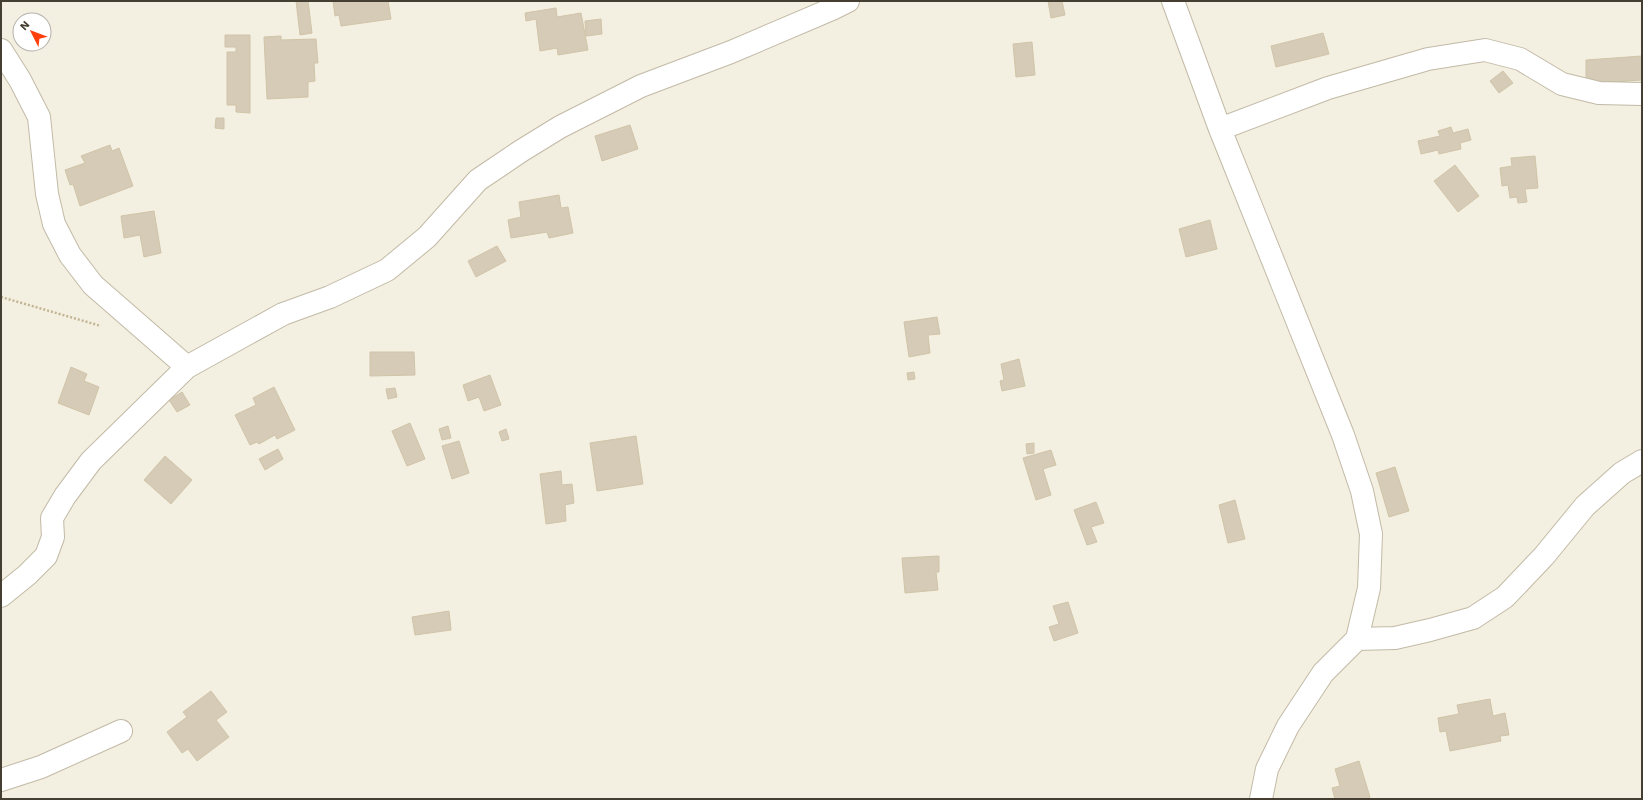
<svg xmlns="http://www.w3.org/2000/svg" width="1643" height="800" font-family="'Work Sans',sans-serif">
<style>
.building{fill:#d5cbb6;stroke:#d1c4a8}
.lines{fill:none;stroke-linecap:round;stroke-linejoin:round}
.minor-casing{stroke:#c2baa6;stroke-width:24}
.path{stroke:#c3b493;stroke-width:2.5;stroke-dasharray:2 2;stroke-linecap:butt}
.minor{stroke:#fff;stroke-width:22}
</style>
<rect width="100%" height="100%" fill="#f3efe1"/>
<path class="building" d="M296,1H308L312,33L300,35Z
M333,1H388L391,19L341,26L339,15L335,16Z
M1048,1H1062L1065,15L1051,18Z
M556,8L557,17L581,13L588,50L558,55L557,48L540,51L536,19L526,21L525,13Z
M601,19L602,34L586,36L585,21Z
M1323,33L1329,54L1276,67L1271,46Z
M225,35H250V113L236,112V105H227V52H236V47H225Z
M281,36V40L316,39L318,63H314L315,81L308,82V97L267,99L264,37Z
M1032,42L1035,75L1016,77L1013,44Z
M1642,56V80L1586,84V60Z
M1503,71L1513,83L1499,93L1490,81Z
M216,118H224V129L215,128Z
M630,125L638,149L602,161L595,136Z
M1451,127L1453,133L1468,129L1471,140L1460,143L1461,149L1439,154L1438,150L1421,154L1418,141L1440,136L1438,131Z
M110,145L112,151L119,148L133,186L80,206L73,184L70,185L65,170L85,163L81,156Z
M1535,156L1538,188L1525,189L1527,202L1518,203L1517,197L1510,198L1508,185L1502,186L1500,168L1512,166L1511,158Z
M1455,165L1479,196L1458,212L1434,181Z
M559,195L561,208L568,207L573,233L549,238L547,232L511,238L508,220L521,217L519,202Z
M154,211L161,253L144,257L140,235L124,238L121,216Z
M1210,220L1217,249L1186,257L1179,229Z
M497,246L506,261L476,277L468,261Z
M937,317L940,334L928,335L930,353L909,357L904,322Z
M370,352H414L415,375L370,376Z
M1019,359L1025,386L1002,391L1000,381L1004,380L1001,364Z
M71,367L87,374L84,381L99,387L89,415L58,403Z
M914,372L915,379L908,380L907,373Z
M490,375L501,405L484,411L479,397L468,401L463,385Z
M274,387L295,430L277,439L275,435L259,444L257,442L250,445L235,415L256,405L253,398Z
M395,388L397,397L388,399L386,389Z
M182,392L190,405L177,412L169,400Z
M410,423L425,459L407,466L392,431Z
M448,426L451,438L442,440L439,429Z
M506,429L509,439L502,441L499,432Z
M636,436L643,484L597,491L590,443Z
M459,441L469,473L452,479L442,446Z
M1034,443V453L1027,454L1026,444Z
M278,449L283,459L265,470L259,459Z
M1051,450L1056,465L1043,469L1051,495L1036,500L1023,458Z
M165,456L192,480L171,504L144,480Z
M1395,467L1409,511L1389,517L1376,473Z
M561,471L562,485L572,484L574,503L565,505L566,521L546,524L540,474Z
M1235,500L1245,539L1228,543L1219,505Z
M1096,502L1104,523L1091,527L1097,542L1087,545L1074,510Z
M939,556V572H936L938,590L905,593L902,558Z
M1068,602L1078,633L1054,641L1049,627L1059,624L1053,606Z
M449,611L451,630L415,635L412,617Z
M211,691L227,712L216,720L229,737L197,761L188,749L182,753L167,732L187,717L183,712Z
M1490,699L1493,716L1505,713L1509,735L1500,736L1501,741L1450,751L1446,731L1440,732L1438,718L1459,714L1457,705Z
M1359,761L1370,797L1366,799H1335L1332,788L1340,786L1335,769Z"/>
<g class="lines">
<g class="minor-casing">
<path id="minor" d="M1173,1L1220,129L1343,435L1362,491L1371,534L1369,588L1357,639L1323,673L1288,726L1267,769L1261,799
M1,50L20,80L39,117L47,194L54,224L70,255L93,285L187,367
M1220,129L1328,88L1428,59L1485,50L1520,59L1562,84L1599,93L1642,94
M1,596L27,575L46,556L53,537L52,518L65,496L91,461L187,367L283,314L330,297L387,270L427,237L478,180L521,151L560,127L641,86L731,52L832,9L848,1
M1357,639L1395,638L1430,630L1473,618L1505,597L1544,556L1585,506L1622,473L1642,461
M1,780L41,767L121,731"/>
</g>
<path class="path" d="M1,297L101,326"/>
<use href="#minor" class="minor"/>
</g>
<rect width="1643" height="800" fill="none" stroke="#453e32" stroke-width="4"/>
<g transform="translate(32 32) rotate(312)"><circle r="19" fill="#ffffff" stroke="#b5b2ad"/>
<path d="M0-3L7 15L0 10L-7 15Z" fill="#ff3f0c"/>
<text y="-6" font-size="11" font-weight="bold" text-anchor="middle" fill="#453e32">N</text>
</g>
</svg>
